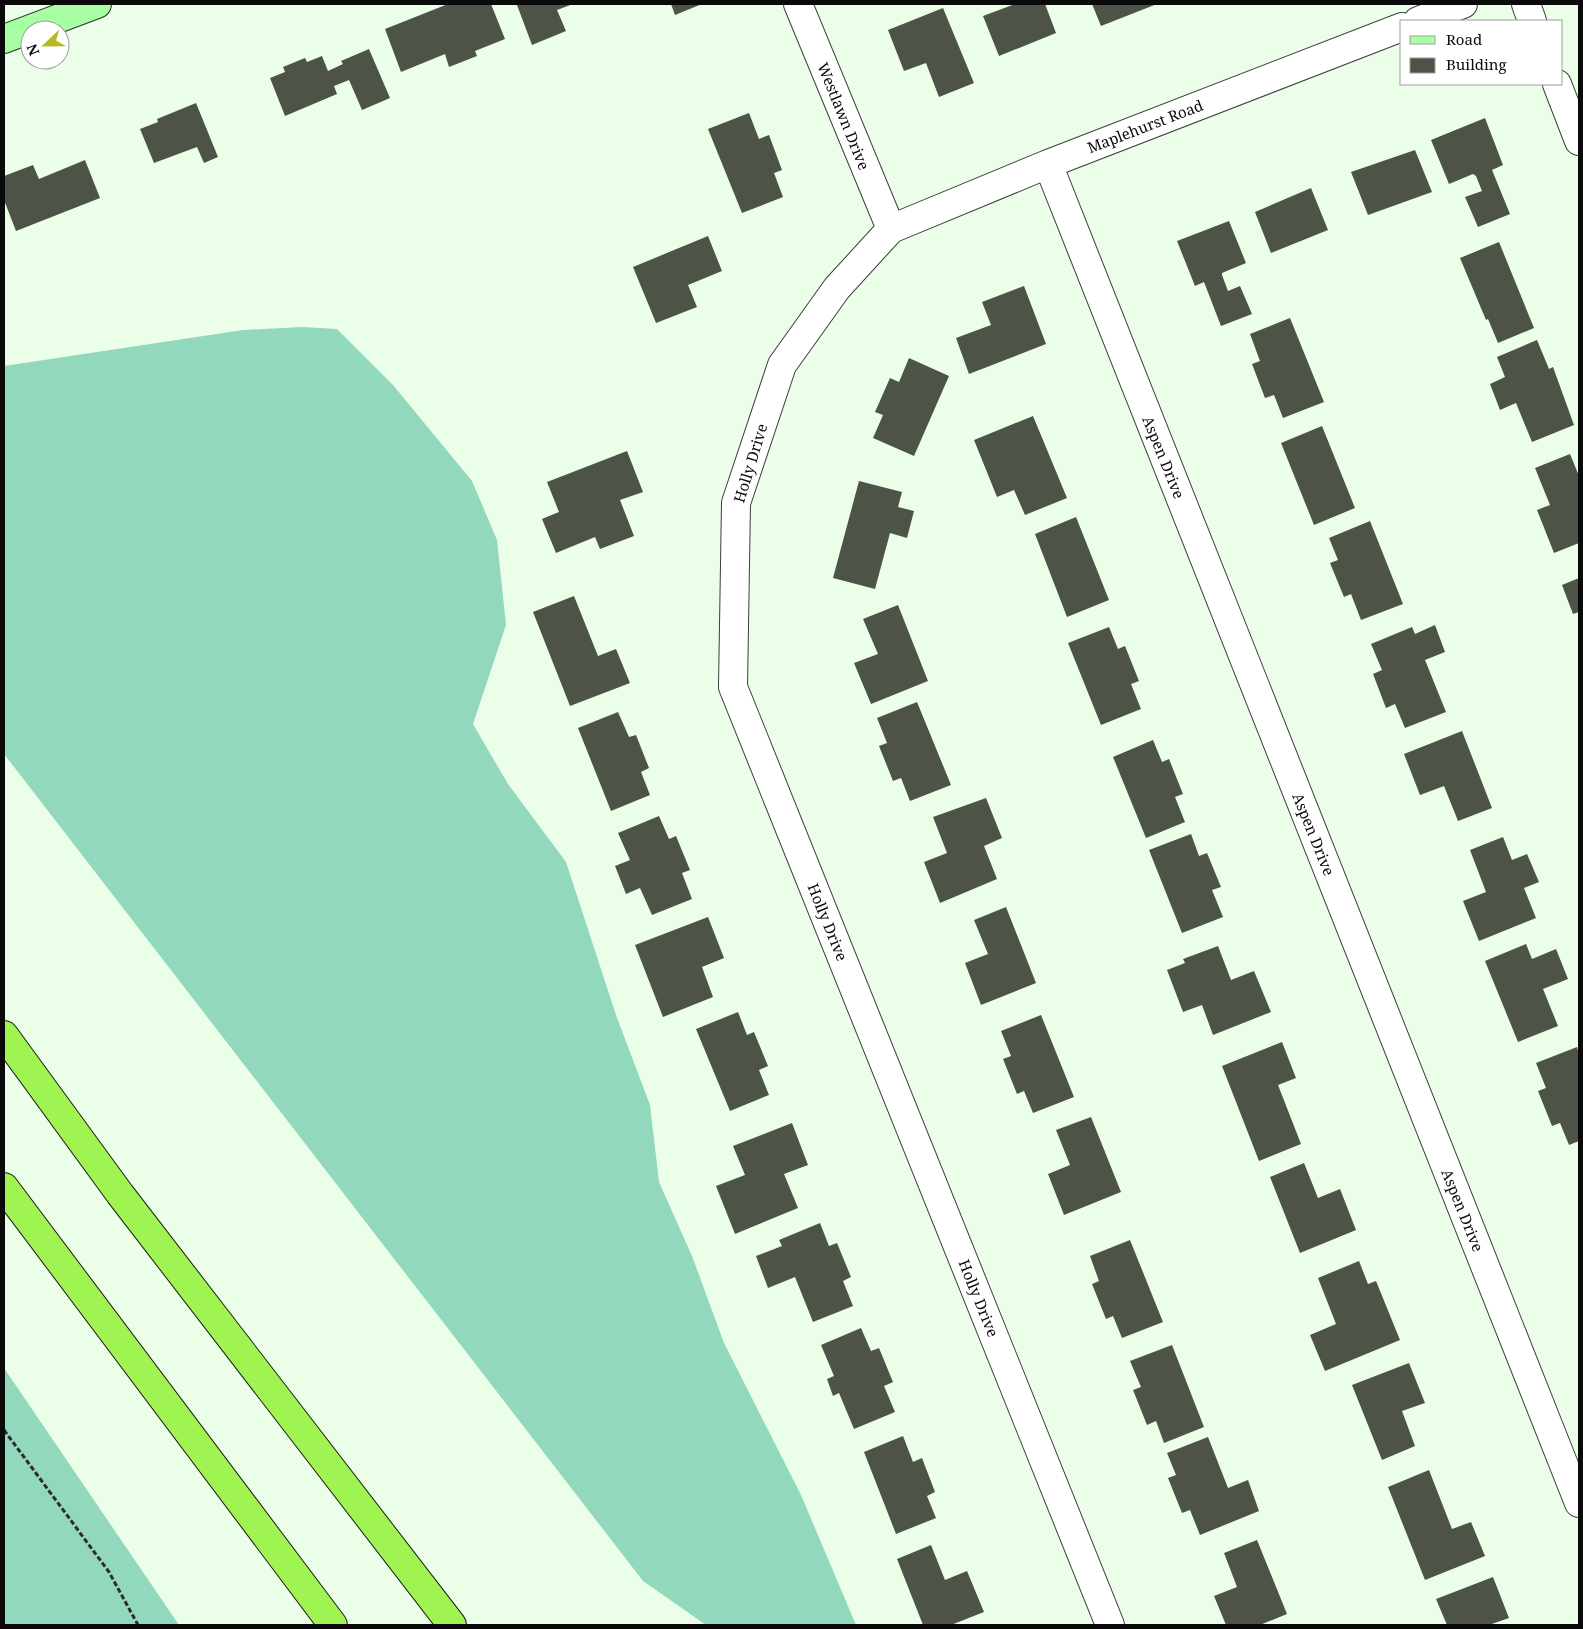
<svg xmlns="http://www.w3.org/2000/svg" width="1583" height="1629" font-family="'Noto Serif',serif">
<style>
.forest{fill:#92d8bd}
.building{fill:#4d5347}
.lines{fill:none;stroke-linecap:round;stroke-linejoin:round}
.street-casing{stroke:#3d3d3d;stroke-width:30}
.secondary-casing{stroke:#2c2c2c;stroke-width:30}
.highway-casing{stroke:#1b1b1b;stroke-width:30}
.path{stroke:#2c2c2c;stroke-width:3;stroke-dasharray:5 2.5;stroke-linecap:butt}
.street{stroke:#fff;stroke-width:28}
.secondary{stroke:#a8ffa3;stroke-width:28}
.highway{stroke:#a0f451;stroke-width:28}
.labels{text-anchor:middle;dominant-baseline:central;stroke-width:5;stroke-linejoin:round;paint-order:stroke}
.street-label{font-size:15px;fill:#0a0a0a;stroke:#fff}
</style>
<rect width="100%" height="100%" fill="#ebffe8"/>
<path class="forest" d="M302,327L337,329L393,385L472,481L497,540L506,625L473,724L508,784L566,862L616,1015L650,1105L659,1182L692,1256L724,1343L801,1495L856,1625H706L643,1581L4,754V366L243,330Z
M4,1368L179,1625H4Z"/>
<path class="building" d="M448,4H491L505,39L475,51L477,56L449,67L445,54L401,72L385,29Z
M520,4H573L557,10L566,31L532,45L517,5Z
M671,4H702L675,15Z
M1015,4H1045L1056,33L999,56L983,16Z
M1092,4H1157L1101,26Z
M943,8L974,83L939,97L926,63L904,71L888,30Z
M369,49L390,98L362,110L349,80L334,86L337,94L285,116L270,78L285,72L283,67L305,58L307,62L322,56L328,71L343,64L341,61Z
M196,103L218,157L204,163L197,147L154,163L140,129L158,122L157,119Z
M749,113L759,139L769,135L782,170L774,173L783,197L742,213L708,129Z
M1485,118L1503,165L1492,170L1510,214L1478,227L1465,197L1482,191L1476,176L1473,174L1449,184L1431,140Z
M1415,150L1432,192L1368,215L1351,172Z
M85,160L100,198L16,231L4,200V176L33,165L39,179Z
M1311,188L1328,230L1271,253L1255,212Z
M1229,221L1246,263L1222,273V275L1228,291L1240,286L1252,314L1221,326L1204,282L1195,286L1177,241Z
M708,236L722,271L688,285L697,307L656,323L633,267Z
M1499,242L1534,328L1498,343L1488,319L1486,320L1460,258Z
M1024,286L1046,344L969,374L956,338L991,325L982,302Z
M1290,318L1324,402L1283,418L1274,395L1265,398L1252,364L1260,361L1250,334Z
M1537,340L1549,369L1553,367L1574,425L1532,442L1516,403L1500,410L1490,384L1505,377L1497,357Z
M909,358L949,376L914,456L873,438L883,415L875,412L890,378L899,382Z
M1033,416L1067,498L1025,515L1014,490L997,497L974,440Z
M1322,426L1355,508L1314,525L1281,443Z
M627,451L643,492L620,500L634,536L600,549L595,537L556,553L542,519L559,512L547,482Z
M1570,454L1579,476V543L1554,553L1537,510L1550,505L1535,468Z
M859,481L902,492L898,507L914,511L907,538L890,533L875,589L833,578Z
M1076,517L1109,600L1067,617L1035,534Z
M1370,521L1403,604L1361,620L1351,594L1344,597L1330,563L1338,560L1329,538Z
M1579,578V612L1573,614L1562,585Z
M574,596L598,656L616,649L630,683L570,706L533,612Z
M898,605L928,681L871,704L854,663L878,654L863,619Z
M1435,625L1445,652L1425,660L1446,712L1405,728L1395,704L1386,708L1373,674L1382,670L1371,644L1412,627L1415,634Z
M1109,627L1118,649L1125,646L1139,681L1131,684L1141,709L1101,725L1068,643Z
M917,702L951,785L910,801L901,778L893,781L879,746L887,743L877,718Z
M618,712L629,737L636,735L649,768L641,772L650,795L611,811L578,728Z
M1462,731L1492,808L1458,821L1444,786L1420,795L1404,754Z
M1153,740L1162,762L1169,759L1183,794L1175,797L1185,822L1146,838L1113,757Z
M986,798L1002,838L984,846L997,879L940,903L924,862L947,853L933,817Z
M659,816L669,839L676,836L690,870L682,873L692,899L652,915L640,888L626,894L615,866L630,860L618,833Z
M1191,834L1199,856L1207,853L1221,887L1212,890L1223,917L1182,933L1149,850Z
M1503,837L1512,860L1527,854L1539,882L1524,888L1536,918L1479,941L1463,901L1486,892L1470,850Z
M1006,907L1036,983L981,1005L965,963L988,954L974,920Z
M708,917L724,958L702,967L713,997L663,1017L635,945Z
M1526,944L1532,959L1556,949L1568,979L1543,989L1558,1026L1518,1042L1485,961Z
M1218,946L1231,980L1254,971L1271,1012L1213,1035L1202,1005L1183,1012L1167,970L1185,963L1183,959Z
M738,1012L747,1035L754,1032L768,1066L759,1070L769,1095L730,1111L696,1029Z
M1041,1015L1074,1097L1033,1113L1024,1091L1017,1094L1003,1059L1011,1056L1001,1031Z
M1282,1042L1296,1078L1278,1085L1301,1144L1259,1161L1222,1066Z
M1577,1047L1579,1054V1141L1569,1145L1560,1123L1552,1126L1538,1091L1546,1088L1536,1063Z
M1091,1117L1121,1192L1064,1215L1048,1174L1070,1165L1056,1130Z
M792,1123L808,1165L784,1174L798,1208L735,1234L716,1186L745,1175L733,1146Z
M1304,1163L1318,1198L1340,1189L1356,1230L1300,1253L1270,1177Z
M820,1223L829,1246L837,1243L851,1277L843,1281L853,1306L813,1322L795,1277L768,1288L756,1256L782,1246L779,1240Z
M1130,1240L1163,1322L1122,1338L1113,1316L1106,1319L1092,1284L1099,1281L1090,1256Z
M1359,1261L1368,1284L1376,1281L1400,1340L1325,1371L1310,1335L1336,1324L1318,1278Z
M861,1328L871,1351L879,1348L893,1382L884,1386L895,1412L854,1429L839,1393L833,1396L827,1379L834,1376L821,1345Z
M1172,1345L1204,1427L1164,1443L1156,1421L1147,1425L1133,1390L1141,1387L1130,1361Z
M1409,1363L1425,1403L1402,1411L1415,1446L1382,1460L1352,1385Z
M903,1436L913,1462L922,1458L935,1492L927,1496L936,1518L896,1534L864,1452Z
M1208,1437L1228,1488L1248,1480L1259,1511L1200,1535L1190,1510L1182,1513L1168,1478L1176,1475L1167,1453Z
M1429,1470L1452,1529L1471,1522L1485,1556L1425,1580L1388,1487Z
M1257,1540L1287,1614L1260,1625H1226L1214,1596L1237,1587L1224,1553Z
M931,1545L945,1580L967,1571L984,1612L951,1625H923L897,1559Z
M1493,1577L1509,1618L1489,1625H1447L1436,1599Z"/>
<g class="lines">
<g class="street-casing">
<path id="street" d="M798,4L891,229
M1526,4L1532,21
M1418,21L1463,4
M1557,84L1579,141
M1048,164L1579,1503
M1110,1625L733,687L736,503L782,365L837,288L891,229L1048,164L1402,27"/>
</g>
<g class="secondary-casing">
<path id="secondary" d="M4,39L97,4"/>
</g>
<g class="highway-casing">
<path id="highway" d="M4,1035L120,1194L452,1625
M4,1187L333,1625"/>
</g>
<path class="path" d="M4,1430L109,1572L138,1625"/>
<use href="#street" class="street"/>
<use href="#secondary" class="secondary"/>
<use href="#highway" class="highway"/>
</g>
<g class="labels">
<g class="street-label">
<text transform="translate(844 116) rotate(68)">Westlawn Drive</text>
<text transform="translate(1145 126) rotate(-21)">Maplehurst Road</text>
<text transform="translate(1164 457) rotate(68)">Aspen Drive</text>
<text transform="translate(750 463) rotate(-73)">Holly Drive</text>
<text transform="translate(1314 834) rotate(68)">Aspen Drive</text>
<text transform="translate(828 922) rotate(68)">Holly Drive</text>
<text transform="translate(1463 1210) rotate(68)">Aspen Drive</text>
<text transform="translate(979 1298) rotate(68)">Holly Drive</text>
</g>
</g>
<rect width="1583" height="1629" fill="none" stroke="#0a0a0a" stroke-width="10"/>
<rect x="1400" y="20" width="162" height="65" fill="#ffffff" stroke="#9d9d9d"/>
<rect x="1410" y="36" width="25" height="8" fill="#a8ffa3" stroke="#9d9d9d"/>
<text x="1446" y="45" font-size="15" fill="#0a0a0a">Road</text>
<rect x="1410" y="58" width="25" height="15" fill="#4d5347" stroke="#9d9d9d"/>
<text x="1446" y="70" font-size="15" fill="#0a0a0a">Building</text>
<g transform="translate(45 45) rotate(248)"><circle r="24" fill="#ffffff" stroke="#9d9d9d"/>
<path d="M0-4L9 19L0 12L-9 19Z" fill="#b7b824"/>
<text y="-8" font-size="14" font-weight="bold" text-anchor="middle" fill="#0a0a0a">N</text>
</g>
</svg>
